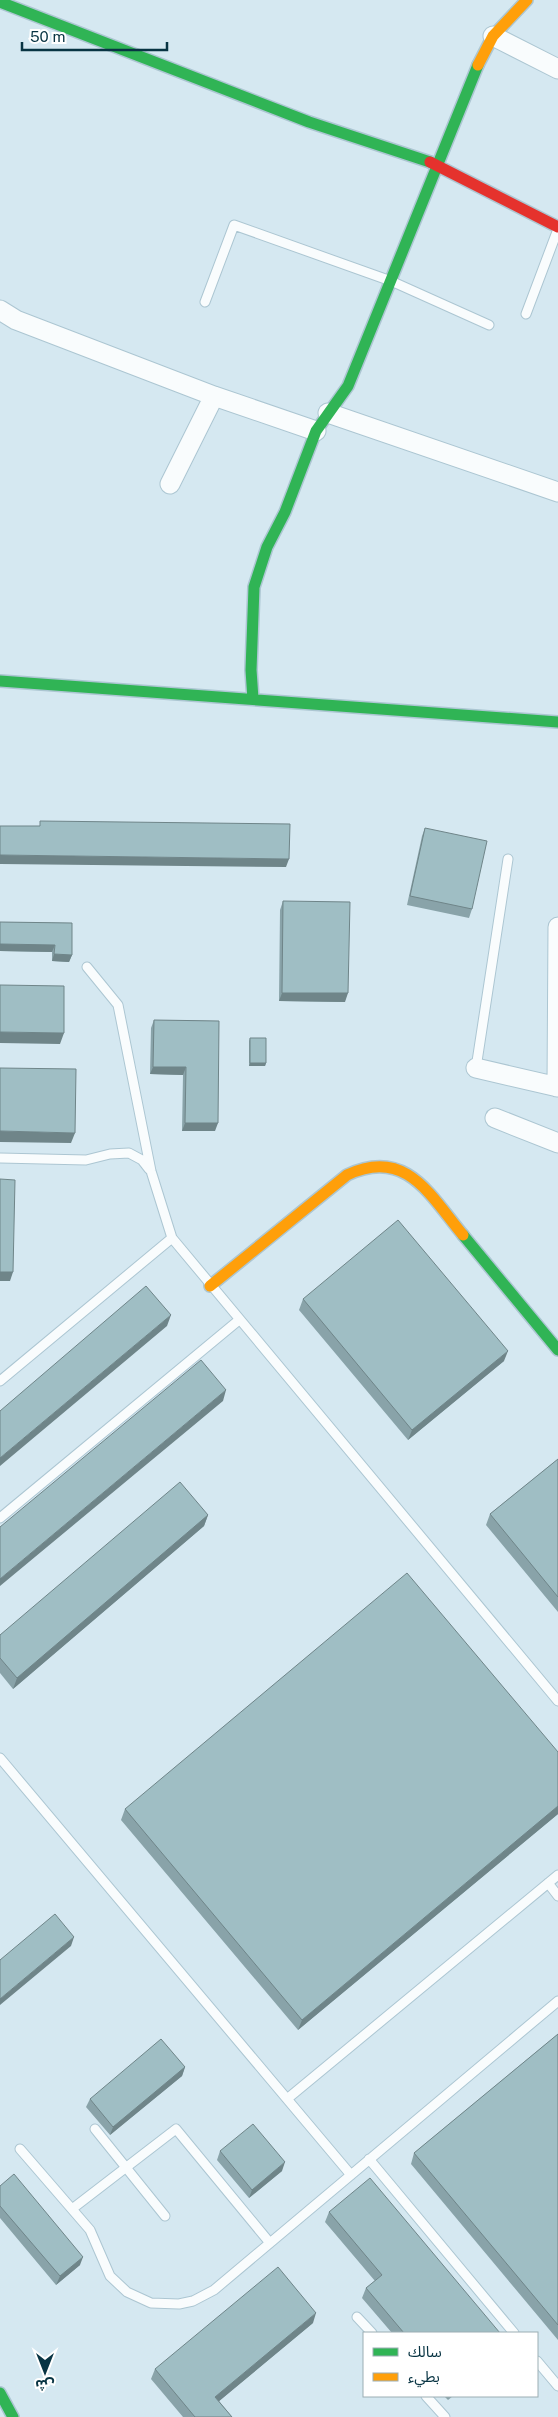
<svg xmlns="http://www.w3.org/2000/svg" width="558" height="2417" font-family="'Public Sans','Noto Sans Arabic',sans-serif">
<style>
.lines{fill:none;stroke-linecap:round;stroke-linejoin:round}
.lane-casing{stroke:#acc6d2;stroke-width:11}
.street-casing{stroke:#acc6d2;stroke-width:21}
.fast-casing{stroke:#acc6d2;stroke-width:14}
.slow-casing{stroke:#acc6d2;stroke-width:14}
.jam-casing{stroke:#acc6d2;stroke-width:14}
.lane{stroke:#f9fcfd;stroke-width:9}
.street{stroke:#f9fcfd;stroke-width:19}
.fast{stroke:#30b455;stroke-width:11}
.slow{stroke:#ff9f0a;stroke-width:11}
.jam{stroke:#e5322d;stroke-width:11}
.wall{fill:#89a3a9}
.shaded-wall{fill:#6f8589}
.building{fill:#9fbec4;stroke:#6f8589}
</style>
<rect width="100%" height="100%" fill="#d5e8f1"/>
<g class="lines">
<g class="lane-casing">
<path id="lane" d="M205,302L234,225L391,281L489,325
M526,314L558,229
M87,967L118,1005L151,1171L172,1238
M476,1068L508,859
M0,1158L86,1160L110,1154L129,1153L142,1160L149,1169
M0,1381L172,1238L558,1701
M0,1518L239,1320
M0,1758L351,2175
M548,1883L558,1896
M287,2099L558,1875
M95,2129L165,2216
M20,2149L90,2230L110,2276L127,2292L151,2303L179,2304L193,2301L214,2290L558,2001
M369,2159L514,2333
M72,2209L176,2129L270,2243
M357,2317L372,2333
M537,2361L558,2386
M426,2396L445,2417"/>
</g>
<g class="street-casing">
<path id="street" d="M493,36L558,69
M0,310L16,320L214,396L316,431
M328,413L558,492
M170,484L214,396
M476,1068L558,1087
M557,1087L558,927
M495,1118L558,1143"/>
</g>
<g class="fast-casing">
<path id="fast" d="M0,2L309,122L430,162
M0,681L558,722
M253,699L251,670L254,587L267,547L285,512L316,431L348,386L478,65
M463,1235L558,1350
M0,2393L13,2417"/>
</g>
<g class="slow-casing">
<path id="slow" d="M478,65L493,36L527,0
M210,1286L347,1175C406,1147 430,1195 463,1235"/>
</g>
<g class="jam-casing">
<path id="jam" d="M430,162L558,227"/>
</g>
<use href="#lane" class="lane"/>
<use href="#street" class="street"/>
<use href="#fast" class="fast"/>
<use href="#slow" class="slow"/>
<use href="#jam" class="jam"/>
</g>
<path class="wall" d="M425,828L472,909L469,918L407,905L422,836Z
M283,901L345,1002L279,1001L280,910Z
M0,922L72,923V955L69,962L52,961V952L0,951Z
M154,1020L219,1021L215,1131H182L183,1075L150,1074L151,1028Z
M250,1038L266,1063L265,1066H249V1041Z
M303,1299L504,1361L408,1440L299,1310Z
M558,1459V1612L486,1525L490,1514Z
M208,1515L204,1526L13,1689L0,1673V1635Z
M558,1752V1814L298,2030L121,1820L125,1809Z
M558,2034V2340L411,2164L414,2153Z
M185,2067L182,2076L110,2135L86,2107L90,2099Z
M220,2151L282,2171L249,2198L217,2160Z
M0,2186L80,2265L56,2285L0,2218Z
M329,2212L500,2333H392L362,2298L366,2288L375,2281L325,2222Z
M313,2323L219,2401L232,2417H183L151,2379L155,2369Z
M444,2396H453L448,2400Z"/>
<path class="shaded-wall" d="M0,855L289,859L286,867L0,864Z
M0,944L55,945L52,952L0,951Z
M54,954L72,955L69,962L52,961Z
M282,993H348L345,1002L279,1001Z
M0,1032L64,1033L60,1044L0,1043Z
M250,1063H266L265,1066H249Z
M153,1067H186L183,1075L150,1074Z
M185,1123H218L215,1131H182Z
M0,1131L75,1133L71,1143L0,1142Z
M0,1272H13L10,1281H0Z
M171,1315L167,1326L0,1466V1458Z
M508,1351L504,1361L408,1440L412,1430Z
M226,1390L223,1401L0,1586V1579Z
M208,1515L204,1526L13,1689L17,1678Z
M558,1806V1814L298,2030L302,2020Z
M74,1937L71,1946L0,2005V1999Z
M185,2067L182,2076L110,2135L113,2127Z
M285,2162L282,2171L249,2198L252,2190Z
M83,2257L80,2265L56,2285L60,2276Z
M316,2313L313,2323L212,2407L215,2397Z"/>
<path class="building" d="M40,821L290,824L289,859L0,855V826H40Z
M425,828L487,841L472,909L410,896Z
M283,901L350,902L348,993H282Z
M0,922L72,923V955L54,954L55,945L0,944Z
M0,985L64,986V1033L0,1032Z
M154,1020L219,1021L218,1123H185L186,1067H153Z
M250,1038H266V1063H250Z
M0,1068L76,1069L75,1133L0,1131Z
M0,1179L15,1180L13,1272H0Z
M398,1220L508,1351L412,1430L303,1299Z
M146,1286L171,1315L0,1458V1411Z
M201,1360L226,1390L0,1579V1527Z
M558,1459V1597L490,1514Z
M180,1482L208,1515L17,1678L0,1658V1635Z
M407,1573L558,1752V1806L302,2020L125,1809Z
M55,1914L74,1937L0,1999V1960Z
M558,2034V2325L414,2153Z
M161,2039L185,2067L113,2127L90,2099Z
M253,2124L285,2162L252,2190L220,2151Z
M14,2174L83,2257L60,2276L0,2206V2186Z
M370,2178L500,2333H404L366,2288L382,2275L329,2212Z
M278,2267L316,2313L215,2397L232,2417H195L155,2369Z"/>
<rect x="363" y="2332" width="175" height="65" fill="#ffffff" stroke="#9caeb4"/>
<rect x="373" y="2348" width="25" height="8" fill="#30b455" stroke="#9caeb4"/>
<text x="408" y="2357" font-size="15" fill="#083443">سالك</text>
<rect x="373" y="2373" width="25" height="8" fill="#ff9f0a" stroke="#9caeb4"/>
<text x="408" y="2382" font-size="15" fill="#083443">بطيء</text>
<g transform="translate(45 2372) rotate(180)" stroke="#ffffff" stroke-width="4" paint-order="stroke">
<path d="M0-4L9 19L0 12L-9 19Z" fill="#083443"/>
<text y="-8" font-size="14" font-weight="bold" text-anchor="middle" fill="#083443">ش</text>
</g>
<path d="M22 42v8h145v-8" fill="none" stroke="#083443" stroke-width="2.5"/>
<text x="30" y="42" font-size="15" fill="#083443" stroke="#ffffff" stroke-width="4" paint-order="stroke">50 m</text>
</svg>
